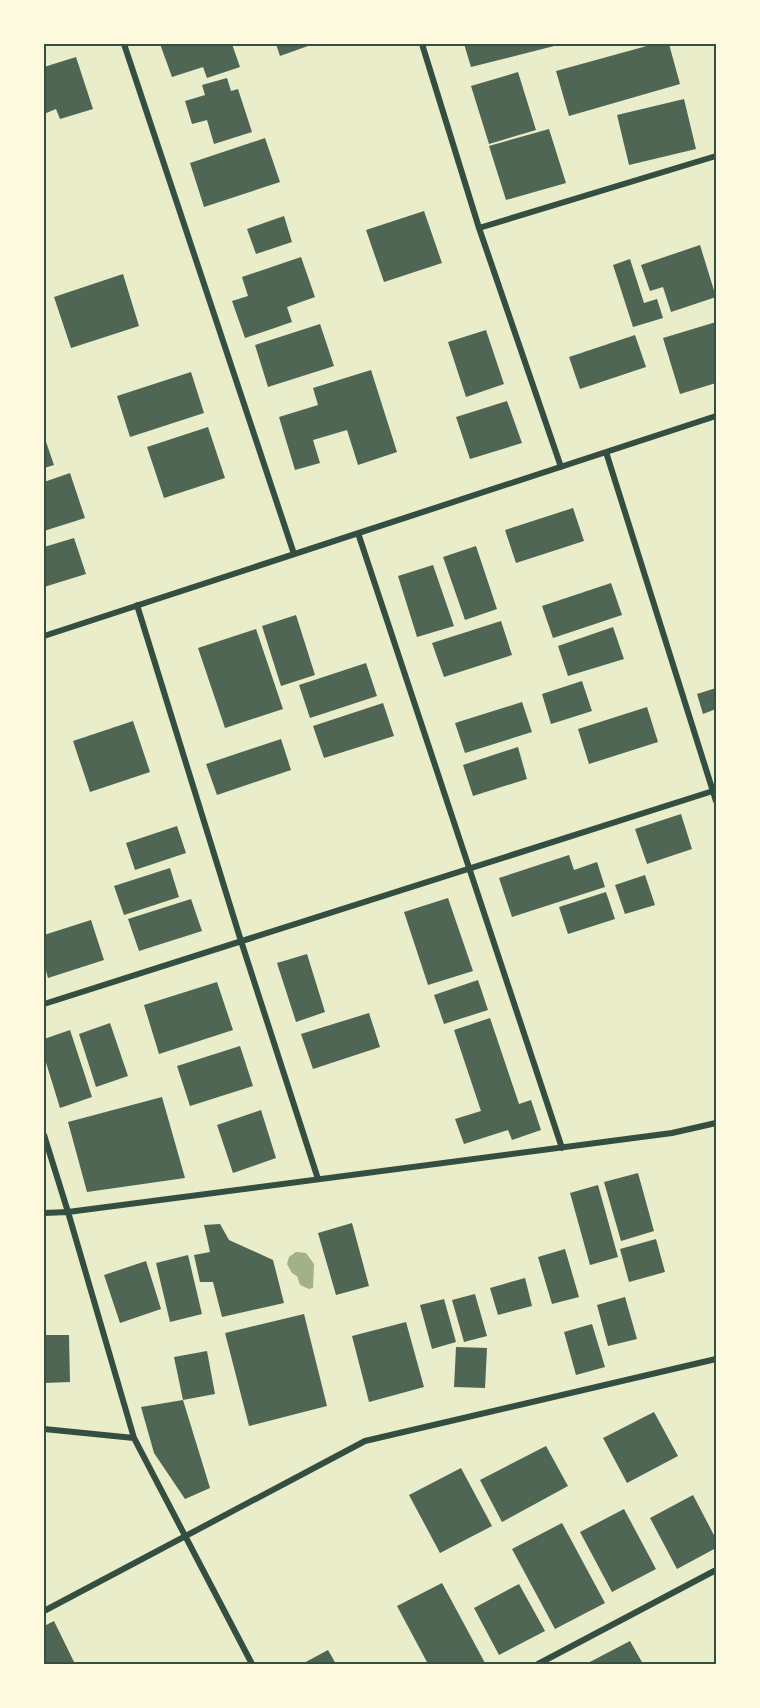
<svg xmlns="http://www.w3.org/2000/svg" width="760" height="1708" font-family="Inter,sans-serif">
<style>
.water{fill:#a3b18a}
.building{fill:#4f6655}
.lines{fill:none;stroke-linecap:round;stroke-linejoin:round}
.minor{stroke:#344e41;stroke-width:6}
.neatline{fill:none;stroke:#344e41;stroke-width:2}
</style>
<rect width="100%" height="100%" fill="#e9edc9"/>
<path class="water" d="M296,1252L306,1253L314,1264L313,1288L309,1289L300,1285L297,1276L292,1273L287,1264L289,1257Z"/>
<path class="building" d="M160,44H232L240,67L207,78L203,67L172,77Z
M276,44H307L308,46L280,56Z
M464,44H562L471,67Z
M654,44H669L680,84L569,116L556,71Z
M76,57L93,109L60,119L56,109L44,114V67Z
M518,72L536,130L489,144L471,86Z
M227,78L231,91L238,89L252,132L214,144L207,120L192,124L185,101L205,95L202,85Z
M684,99L696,149L629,165L617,115Z
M549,129L566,183L506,200L489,146Z
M265,138L280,182L204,207L190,163Z
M424,211L442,263L384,282L366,230Z
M284,216L292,242L256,254L247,229Z
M700,245L716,297L671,312L663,287L650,291L641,265Z
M301,257L315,297L287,307L292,322L245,338L232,301L248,296L242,277Z
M630,259L644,303L657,299L663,318L633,327L613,265Z
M123,274L139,326L71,348L54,297Z
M716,322V383L680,394L663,338Z
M320,324L334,366L268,387L255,345Z
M486,330L504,384L466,397L448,342Z
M635,335L646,367L580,389L569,357Z
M371,370L397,452L358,465L347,430L313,440L320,463L295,470L279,417L318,405L313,388Z
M191,372L204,413L130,437L117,396Z
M507,401L522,443L470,459L456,417Z
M208,427L225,478L164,498L147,447Z
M44,436L54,465L44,468Z
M70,473L85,518L44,531V482Z
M573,508L584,541L516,563L505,530Z
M74,538L86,574L44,587V547Z
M476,546L497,609L465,620L443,557Z
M433,565L454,626L417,637L398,576Z
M611,583L622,615L553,638L542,606Z
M296,615L315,675L281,686L262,626Z
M501,621L512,655L444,677L432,643Z
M613,627L624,659L568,676L558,646Z
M256,629L283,709L225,728L198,648Z
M366,663L377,696L310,718L299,685Z
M582,681L592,711L551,724L542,694Z
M716,688V709L703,714L697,694Z
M522,702L532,732L465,753L455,723Z
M383,703L394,736L324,758L313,726Z
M647,707L658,742L589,764L578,729Z
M133,721L150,772L90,792L73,741Z
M281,739L291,770L217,795L206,764Z
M518,747L527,779L473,796L463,765Z
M681,814L692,849L647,864L635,829Z
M177,826L186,853L135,870L126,843Z
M569,855L574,870L597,862L605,887L512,917L499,878Z
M170,868L179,897L124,915L114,886Z
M645,875L655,905L625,914L615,885Z
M606,892L615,919L568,934L559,907Z
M448,898L473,971L428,985L404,912Z
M191,899L202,931L139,951L128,919Z
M91,920L104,960L48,978L44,964V935Z
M307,954L325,1012L296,1022L277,963Z
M478,980L488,1010L444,1024L434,995Z
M217,982L233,1030L159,1054L144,1005Z
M369,1013L380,1047L313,1069L301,1034Z
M490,1018L519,1104L531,1100L541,1130L512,1140L508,1130L464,1144L455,1119L481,1111L454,1030Z
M110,1023L128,1076L96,1087L79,1034Z
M70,1030L92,1097L60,1108L44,1056V1039Z
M240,1046L253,1086L190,1106L177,1066Z
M162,1097L185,1178L87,1192L68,1122Z
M261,1110L276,1158L233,1173L217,1125Z
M638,1173L654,1231L621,1241L604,1182Z
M598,1185L618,1257L590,1265L570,1193Z
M352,1223L369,1286L336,1295L318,1233Z
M220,1224L229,1240L273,1260L284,1303L222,1317L213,1282H200L194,1255L210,1252L204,1225Z
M656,1239L665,1272L629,1282L620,1249Z
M565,1249L579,1297L552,1304L538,1257Z
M188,1255L202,1314L170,1322L156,1263Z
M146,1261L161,1309L120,1323L104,1275Z
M525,1278L532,1306L498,1315L490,1288Z
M475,1294L487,1336L464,1342L452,1300Z
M625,1297L637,1339L608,1346L597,1305Z
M444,1299L456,1342L432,1349L420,1305Z
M304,1314L327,1406L249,1426L225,1333Z
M406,1322L424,1387L369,1402L352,1336Z
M592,1324L605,1367L576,1375L564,1332Z
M44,1335H69L70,1382L44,1383Z
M456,1347L487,1348L485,1388L454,1387Z
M207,1351L215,1394L183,1400L174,1357Z
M183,1400L210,1488L185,1499L154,1453L141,1407Z
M654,1412L678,1456L627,1483L603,1438Z
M546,1446L568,1486L502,1522L480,1480Z
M461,1468L492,1526L440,1553L409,1495Z
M693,1495L716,1539V1548L677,1569L650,1518Z
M624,1509L656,1569L612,1592L580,1532Z
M562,1523L605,1603L555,1629L512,1549Z
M442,1583L485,1663L482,1664H428L397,1606Z
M519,1584L545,1631L499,1655L474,1608Z
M54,1621L75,1664H44V1626Z
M630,1641L643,1664H586Z
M328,1650L336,1664H302Z"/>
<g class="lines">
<path class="minor" d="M124,44L294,554
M422,44L479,228L561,467
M479,228L716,156
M606,452L716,801
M358,533L562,1148
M137,605L241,941L318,1179
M44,636L716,416
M44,1004L716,790
M44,1135L68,1212L134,1438L252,1664
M44,1213L68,1212L672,1133L716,1123
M44,1429L134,1438
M44,1611L365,1441L716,1359
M538,1664L716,1570"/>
</g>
<rect width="760" height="1708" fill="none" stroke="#fefae0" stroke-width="90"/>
<rect x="45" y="45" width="670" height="1618" class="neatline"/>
</svg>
